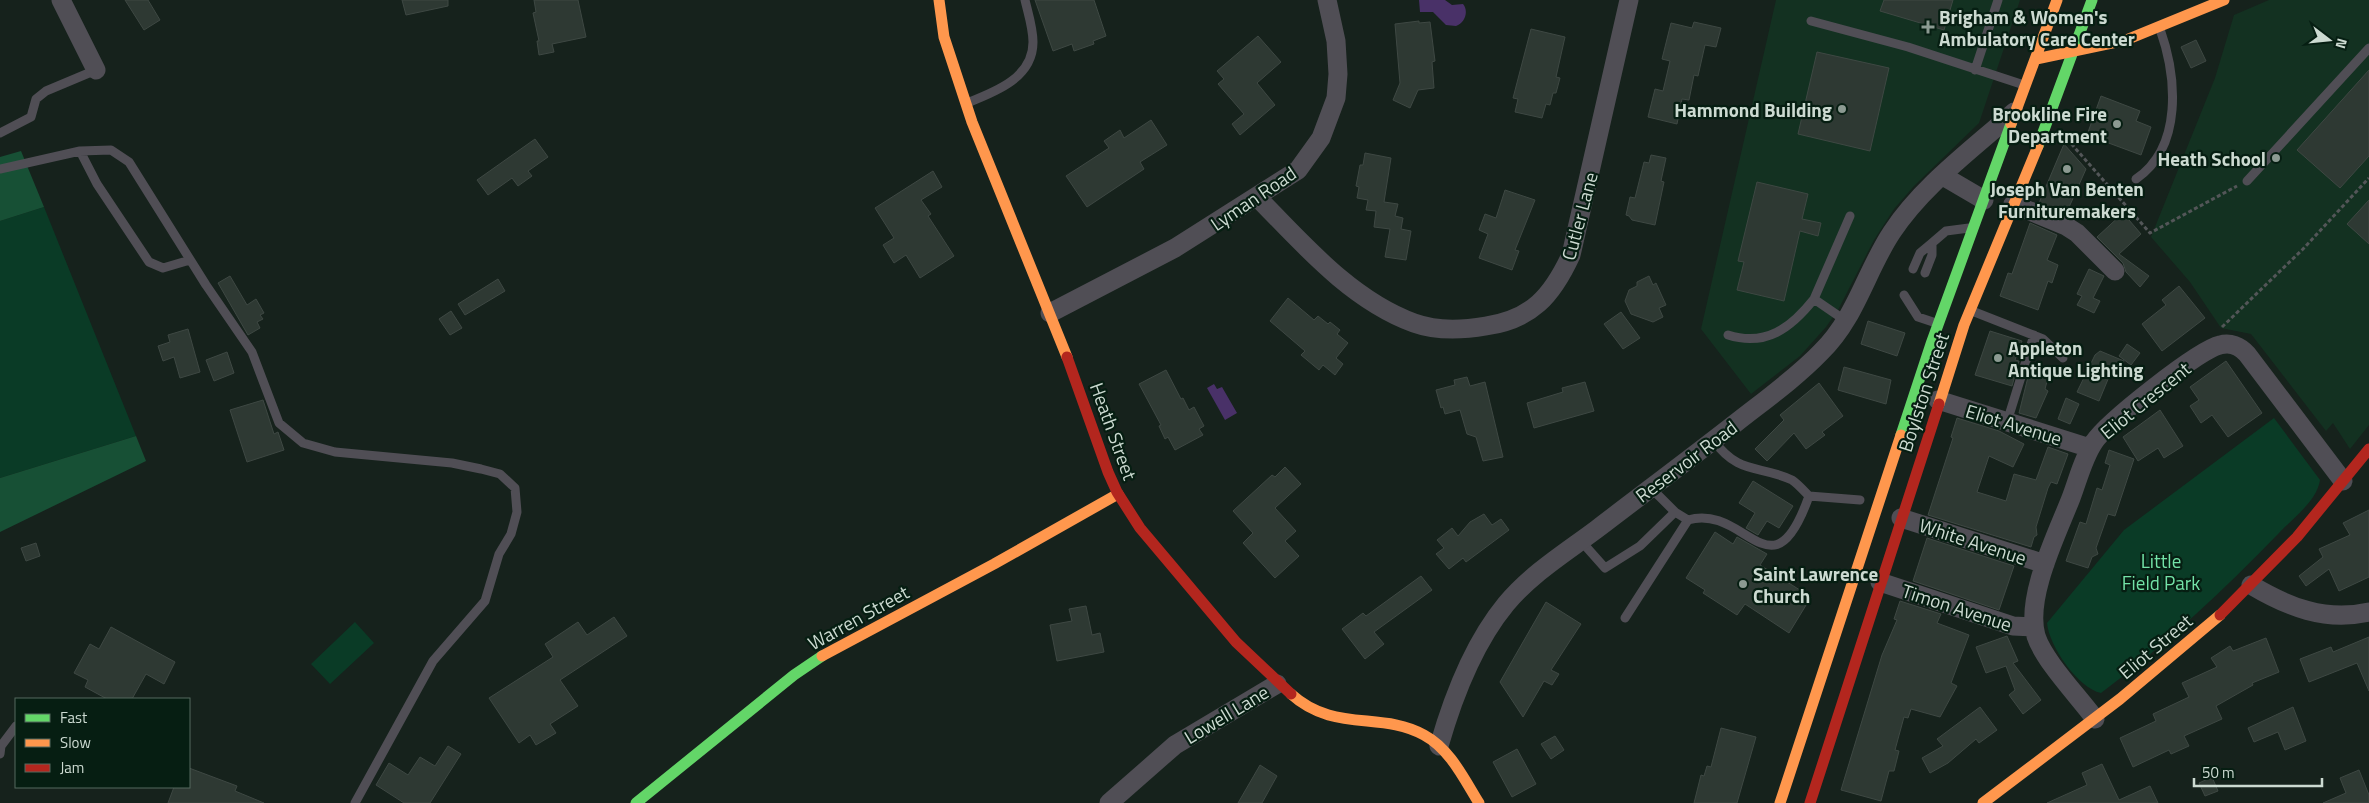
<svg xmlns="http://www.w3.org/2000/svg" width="2369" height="803" font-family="'Titillium Web',sans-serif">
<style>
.built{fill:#133121}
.green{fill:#0a3b26}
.forest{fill:#175035}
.water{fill:#493168}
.building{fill:#2e3933;stroke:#3e4843}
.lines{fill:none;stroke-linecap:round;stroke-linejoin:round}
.path{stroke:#535658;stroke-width:3;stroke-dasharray:4 2.5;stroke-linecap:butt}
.lane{stroke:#504e55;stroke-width:9}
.street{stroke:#504e55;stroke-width:19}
.fast{stroke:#63d668;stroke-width:11}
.slow{stroke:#ff974d;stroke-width:11}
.jam{stroke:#b3261e;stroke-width:11}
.poi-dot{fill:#8c9a92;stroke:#061e12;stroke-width:2}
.labels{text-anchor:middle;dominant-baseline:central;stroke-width:4.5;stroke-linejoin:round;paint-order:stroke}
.poi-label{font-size:19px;font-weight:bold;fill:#ccdad1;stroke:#061e12;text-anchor:start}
.street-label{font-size:19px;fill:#ccdad1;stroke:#061e12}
.park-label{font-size:19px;fill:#73e2a7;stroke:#061e12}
</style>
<rect width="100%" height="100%" fill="#16221c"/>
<path class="built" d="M1776,0H2020L1979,123L1914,186L1894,209L1874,240L1838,310L1826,327L1800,356L1751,394L1701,329Z
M2269,0H2369V425L2350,449L2333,423L2326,431L2251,334L2221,328L2190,282L2151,237L2215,78L2234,15Z"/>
<path class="green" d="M44,207L136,436L0,478V221Z
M2274,418L2320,480C2317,501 2293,518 2279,533C2223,591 2165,645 2101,693C2078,688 2049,646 2047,623L2124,530Z
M355,622L374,643L330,684L311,664Z"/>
<path class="forest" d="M21,151L44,207L0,221V157Z
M136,436L146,461L0,532V478Z"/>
<path class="water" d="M1419,0H1445L1452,5L1463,4C1469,11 1465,23 1456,26L1446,25L1433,12H1420Z
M1214,384L1217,389L1222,387L1237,413L1225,420L1207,388Z"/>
<path class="building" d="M125,0H148L160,20L144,30Z
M402,0H448V6L406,15Z
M534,0H578L586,37L552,44L554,52L539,55L537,41H539L533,13L536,12Z
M1035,0H1094L1106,36L1093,41L1094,44L1074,51L1072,44L1053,51Z
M1884,0H1953L1944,30L1880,11Z
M1419,21V23L1430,22L1435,61L1432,62L1434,88L1418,90L1410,108L1393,100L1400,83L1395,24Z
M1694,22L1721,28L1716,47L1705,45L1698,76L1694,75L1689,100L1682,99L1677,124L1648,117L1655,89L1663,91L1670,61L1662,59L1671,23L1692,28Z
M1531,29L1565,37L1556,77L1560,78L1556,93H1553L1550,105L1546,104L1542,118L1515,112L1518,99L1513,98Z
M1258,36L1281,62L1257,83L1275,105L1240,135L1232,124L1244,114L1218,84L1224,79L1217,71Z
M2196,40L2206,61L2191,68L2181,47Z
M1817,52L1889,68L1870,151L1798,134Z
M2369,70V156L2340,188L2297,150Z
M2101,96L2140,111L2136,121L2151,127L2141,155L2087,135Z
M1151,120L1167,145L1140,162L1144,169L1087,207L1066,176L1109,148L1104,141L1120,130L1124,138Z
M535,139L548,157L528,171L532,176L518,186L512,178L488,195L477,180Z
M2064,144L2086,169L2066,214L2039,203Z
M1365,153L1391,158L1384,202L1398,204L1395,216L1403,218L1401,229L1411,231L1406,260L1385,257L1390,229L1374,227L1376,211L1366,210L1368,200L1357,198L1359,187L1356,186L1360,165H1363Z
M1651,155L1666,158L1661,181L1664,182L1655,225L1632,220L1629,216L1626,215L1630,197L1635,198L1644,162L1649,163Z
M933,171L942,187L921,200L931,214L928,216L954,256L920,278L906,255L894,263L883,245L894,238L875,208Z
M1757,182L1808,194L1802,219L1821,223L1818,236L1800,231L1784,301L1737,290L1744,262L1738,261Z
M1505,190L1535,200L1515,250L1519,251L1512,270L1479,258L1488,234L1479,230L1485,214L1496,218Z
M2369,200V244L2347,224Z
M2123,213L2141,234L2119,254L2149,276L2140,287L2126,272L2123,263L2097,237Z
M2030,223L2057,235L2047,260L2058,265L2052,283L2048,281L2038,310L2000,296L2008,273L2012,274Z
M2089,269L2104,276L2093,298L2100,301L2094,313L2077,305L2082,296L2077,294Z
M230,276L247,305L256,299L264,313L260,315L263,319L257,322L260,328L248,335L218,283Z
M1649,276L1653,285L1656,283L1666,305L1659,308L1663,317L1653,322L1631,314L1625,301L1629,290L1637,286V282Z
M498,279L505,291L465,315L458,304Z
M2179,286L2205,318L2162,351L2142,324L2166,305L2162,300Z
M1288,298L1314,320L1318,316L1328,324L1330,322L1340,330L1337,334L1348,343L1336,358L1343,364L1335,375L1323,365L1319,370L1301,355L1305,351L1270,321Z
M451,311L462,328L450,335L439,319Z
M1621,312L1640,338L1623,349L1604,324Z
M1868,321L1905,333L1897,356L1861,344Z
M188,329L200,372L180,378L174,357L163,361L158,346L170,342L168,335Z
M1990,331L2022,341L2015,360L2019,361L2012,386L1975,375Z
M2127,344L2140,353L2131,365L2119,356Z
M2100,351L2124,361L2118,375L2111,372L2099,401L2077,392L2095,355Z
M227,352L234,373L214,381L206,360Z
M2226,361L2262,413L2228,437L2212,415L2201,423L2190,406L2199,400L2190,387Z
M2031,365L2050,370L2045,389L2048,391L2036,418L2019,413Z
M1844,367L1891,380L1886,404L1838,390Z
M1166,370L1181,399L1183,398L1189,410L1194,407L1204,426L1199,429L1203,435L1175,450L1168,437L1165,439L1159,426L1161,425L1139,384Z
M1467,377L1470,386L1485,382L1503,457L1483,461L1476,437L1467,434L1460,410L1445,414L1443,407L1441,408L1436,390L1455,385L1454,380Z
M1585,382L1594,411L1534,428L1527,403L1563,392L1562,388Z
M1819,383L1843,416L1822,432L1825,435L1806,449L1794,433L1767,461L1755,449L1784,420L1780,415Z
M2066,398L2079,404L2070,424L2058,419Z
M263,400L274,434L278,432L284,450L247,462L230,410Z
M2160,410L2183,446L2164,458L2158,448L2138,461L2123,437Z
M1957,418L1999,431L2024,444L2013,467L1989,456L1977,492L2006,501L2014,474L2036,480L2048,447L2068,454L2057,484L2051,482L2048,488L2036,527L2037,535L2034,537L2031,547L1928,515L1953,438L1951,437Z
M2109,450L2134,459L2115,516L2108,514L2096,548L2098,554L2092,557L2088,568L2066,561L2080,522L2086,524L2097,488L2102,490L2110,465L2105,463Z
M1285,467L1301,484L1275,508L1296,531L1285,541L1299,556L1275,578L1243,543L1253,533L1233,511L1272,475L1275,477Z
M1753,481L1793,506L1779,528L1767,521L1758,535L1746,528L1755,513L1739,503Z
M2369,510V577L2339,591L2329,569L2306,586L2299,576L2323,557L2319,549L2350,535L2343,523Z
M1484,514L1492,525L1501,519L1509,530L1466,562L1463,558L1449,569L1436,554L1444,548L1437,540L1452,528L1458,536L1470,522Z
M1715,532L1733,544L1737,537L1767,554L1760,565L1811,597L1789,633L1745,604L1737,615L1703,593L1705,590L1686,578Z
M1927,538L2014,566L1999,610L1913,581Z
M36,543L40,556L26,561L21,548Z
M1421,576L1432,590L1374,632L1384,644L1365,659L1342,629L1363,613L1366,616Z
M1900,601L1941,614L1937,623L1969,635L1951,683L1957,686L1940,717L1911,709L1908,718L1904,717L1895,750L1899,751L1894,771H1889L1881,801L1841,790L1882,655L1897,620L1894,619Z
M1546,602L1581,624L1551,670L1559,674L1552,685L1544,681L1523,717L1500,682Z
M1086,606L1092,635L1100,633L1104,652L1057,661L1050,625L1072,621L1069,609Z
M614,617L627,636L560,680L578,706L550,724L556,733L536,745L530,735L519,743L489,698L553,657L545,644L578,622L587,635Z
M111,627L175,662L164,684L146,674L132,699H107L85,687L88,680L74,673L90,644L99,649Z
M2007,636L2018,661L2013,663L2041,700L2023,714L2009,695L2015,690L2006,666L1986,673L1976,647Z
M2369,637V691L2357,663L2309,682L2300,659L2331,647L2333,652Z
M2266,638L2279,672L2252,683L2253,685L2216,706L2222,719L2184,736L2189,746L2171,754L2169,750L2133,767L2120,738L2156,721L2153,714L2189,697L2182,683L2217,667L2211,658L2230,646L2233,651Z
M1980,707L1997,730L1979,743L1976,739L1948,763L1930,773L1922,758L1943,746L1937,739Z
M2293,707L2306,741L2285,750L2278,732L2254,742L2248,728Z
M1721,728L1756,737L1737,803H1694L1701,775L1704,776L1707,766L1711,767Z
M1555,736L1564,750L1551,759L1541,744Z
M448,746L461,754L430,803H404L376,785L389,763L408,775L420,757L435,766Z
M1517,749L1536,784L1512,797L1493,762Z
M2102,764L2119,800L2150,786L2158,803H2047L2087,785L2082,773Z
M1260,765L1277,776L1262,803H1238Z
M189,768L237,786L235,791L264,803H168L174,787H189Z
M2359,770L2369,795V803H2323L2346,793L2340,778Z
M2212,777L2218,791L2205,796L2199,783Z"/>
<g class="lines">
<path class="path" d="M2067,139L2150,233L2237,186
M2222,327L2303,249L2369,178"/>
<path class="lane" d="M1811,21L1908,47L2024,85
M1975,70L1998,0
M967,103C995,92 1033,78 1033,42C1033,28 1028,13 1025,0
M0,133L31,117L36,99L46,91L96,70
M80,151L97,184L149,262L163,268L190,260
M0,169L80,151L111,150L129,162L206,285L252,352L279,423L303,443L335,452L452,463L481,469L500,474L515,488L517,512L511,534L499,554L485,601L433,661L355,803
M2136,179C2183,147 2177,77 2160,29
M2247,181L2369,48
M1913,269L1920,253L1932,243
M1925,273L1932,255V243L1946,231L1969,228
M1904,295L1918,317L1936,323
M1972,311L2043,339L2063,358
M1846,321L1814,299L1850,216
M1728,335C1766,347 1791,328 1814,299
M2007,422L2034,335
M1809,496L1860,500
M1688,520C1746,503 1772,601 1809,496C1804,491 1798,484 1792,480C1758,464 1740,476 1713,440
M1581,541L1605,568L1640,546L1675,512
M1625,618L1688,520L1675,512L1651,488
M0,754L1,746L16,726"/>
<path class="street" d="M61,0L96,70
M1943,176L1984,200
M1257,197C1303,244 1351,300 1414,323C1436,331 1463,330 1486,326C1532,319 1552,296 1571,255L1629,0
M2013,204L2066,226L2077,233L2115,271
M1050,313L1175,248L1298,170L1321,138L1336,98L1338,74L1336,41L1327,0
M1938,400L2090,448
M1901,518L2045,564
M1880,582L2013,626L2034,627
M2251,585C2288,607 2325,622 2369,612
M2095,719C2079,697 2044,661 2036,636C2025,597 2057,534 2071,498C2078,480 2083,458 2094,442C2107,422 2198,350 2220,345C2230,342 2240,346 2247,354L2343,481
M1439,746C1453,697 1473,644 1506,604C1532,573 1565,553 1597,529C1644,493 1691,458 1737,422C1765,400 1796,378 1821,352C1856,318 1866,271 1892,232C1923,185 1973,149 2014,112
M1109,803L1175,745L1277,684"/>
<path class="fast" d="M2038,146L2092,0
M1901,435L1931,344L2011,124
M636,803L794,675L822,656"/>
<path class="slow" d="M939,0L944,37L972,122L1067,357
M2036,59L2126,40L2224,0
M2011,124L2057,0
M1939,404L1964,325L2038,146
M822,656L994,564L1118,494
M1291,694C1334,733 1381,711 1424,735C1450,749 1464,779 1479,803
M1780,803L1901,435
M1983,803L2120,699L2220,615"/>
<path class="jam" d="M1067,357L1108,472L1117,492L1140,528L1236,642L1291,694
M2220,615L2297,537L2369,449
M1810,803L1939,404"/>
</g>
<g class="poi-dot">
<path d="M1925.5 19.5h5v5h5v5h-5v5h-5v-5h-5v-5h5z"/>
<circle cx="1842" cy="109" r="5"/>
<circle cx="2117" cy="124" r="5"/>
<circle cx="2276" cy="158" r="5"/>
<circle cx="2067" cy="169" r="5"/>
<circle cx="1998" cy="358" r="5"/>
<circle cx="1743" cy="584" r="5"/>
</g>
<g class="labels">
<g class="poi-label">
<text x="1939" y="16">Brigham &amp; Women's<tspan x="1939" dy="22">Ambulatory Care Center</tspan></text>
<text x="1832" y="109" text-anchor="end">Hammond Building</text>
<text x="2107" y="113" text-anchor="end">Brookline Fire<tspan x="2107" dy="22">Department</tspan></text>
<text x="2266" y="158" text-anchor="end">Heath School</text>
<text x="2067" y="188" text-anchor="middle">Joseph Van Benten<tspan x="2067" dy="22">Furnituremakers</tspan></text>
<text x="2008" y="347">Appleton<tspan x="2008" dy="22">Antique Lighting</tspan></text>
<text x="1753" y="573">Saint Lawrence<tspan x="1753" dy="22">Church</tspan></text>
</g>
<g class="street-label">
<text transform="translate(1253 198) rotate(-34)">Lyman Road</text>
<text transform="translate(1579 216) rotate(-75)">Cutler Lane</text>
<text transform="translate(1923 392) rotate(-72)">Boylston Street</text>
<text transform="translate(2145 400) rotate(-39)">Eliot Crescent</text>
<text transform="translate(2014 424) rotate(17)">Eliot Avenue</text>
<text transform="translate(1114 431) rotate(70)">Heath Street</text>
<text transform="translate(1686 461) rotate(-37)">Reservoir Road</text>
<text transform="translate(1973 541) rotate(18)">White Avenue</text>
<text transform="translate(1957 607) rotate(18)">Timon Avenue</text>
<text transform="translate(858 617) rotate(-29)">Warren Street</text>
<text transform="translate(2155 646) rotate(-40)">Eliot Street</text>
<text transform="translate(1226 714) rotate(-31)">Lowell Lane</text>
</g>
<g class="park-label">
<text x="2161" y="560">Little<tspan x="2161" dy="22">Field Park</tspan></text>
</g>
</g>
<rect x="15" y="698" width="175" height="90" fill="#061e12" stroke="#55695e"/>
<rect x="25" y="714" width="25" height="8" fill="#63d668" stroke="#55695e"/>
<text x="60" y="723" font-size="15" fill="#ccdad1">Fast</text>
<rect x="25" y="739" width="25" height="8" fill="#ff974d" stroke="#55695e"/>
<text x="60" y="748" font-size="15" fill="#ccdad1">Slow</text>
<rect x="25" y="764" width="25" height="8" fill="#b3261e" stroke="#55695e"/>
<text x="60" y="773" font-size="15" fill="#ccdad1">Jam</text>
<g transform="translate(2329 40) rotate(106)" stroke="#061e12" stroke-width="4" paint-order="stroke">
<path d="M0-4L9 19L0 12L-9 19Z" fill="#ccdad1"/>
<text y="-8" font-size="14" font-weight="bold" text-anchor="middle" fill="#ccdad1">N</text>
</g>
<path d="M2194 778v8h128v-8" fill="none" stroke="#ccdad1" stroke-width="2.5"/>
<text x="2202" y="778" font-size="15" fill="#ccdad1" stroke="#061e12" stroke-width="4" paint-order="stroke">50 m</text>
</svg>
